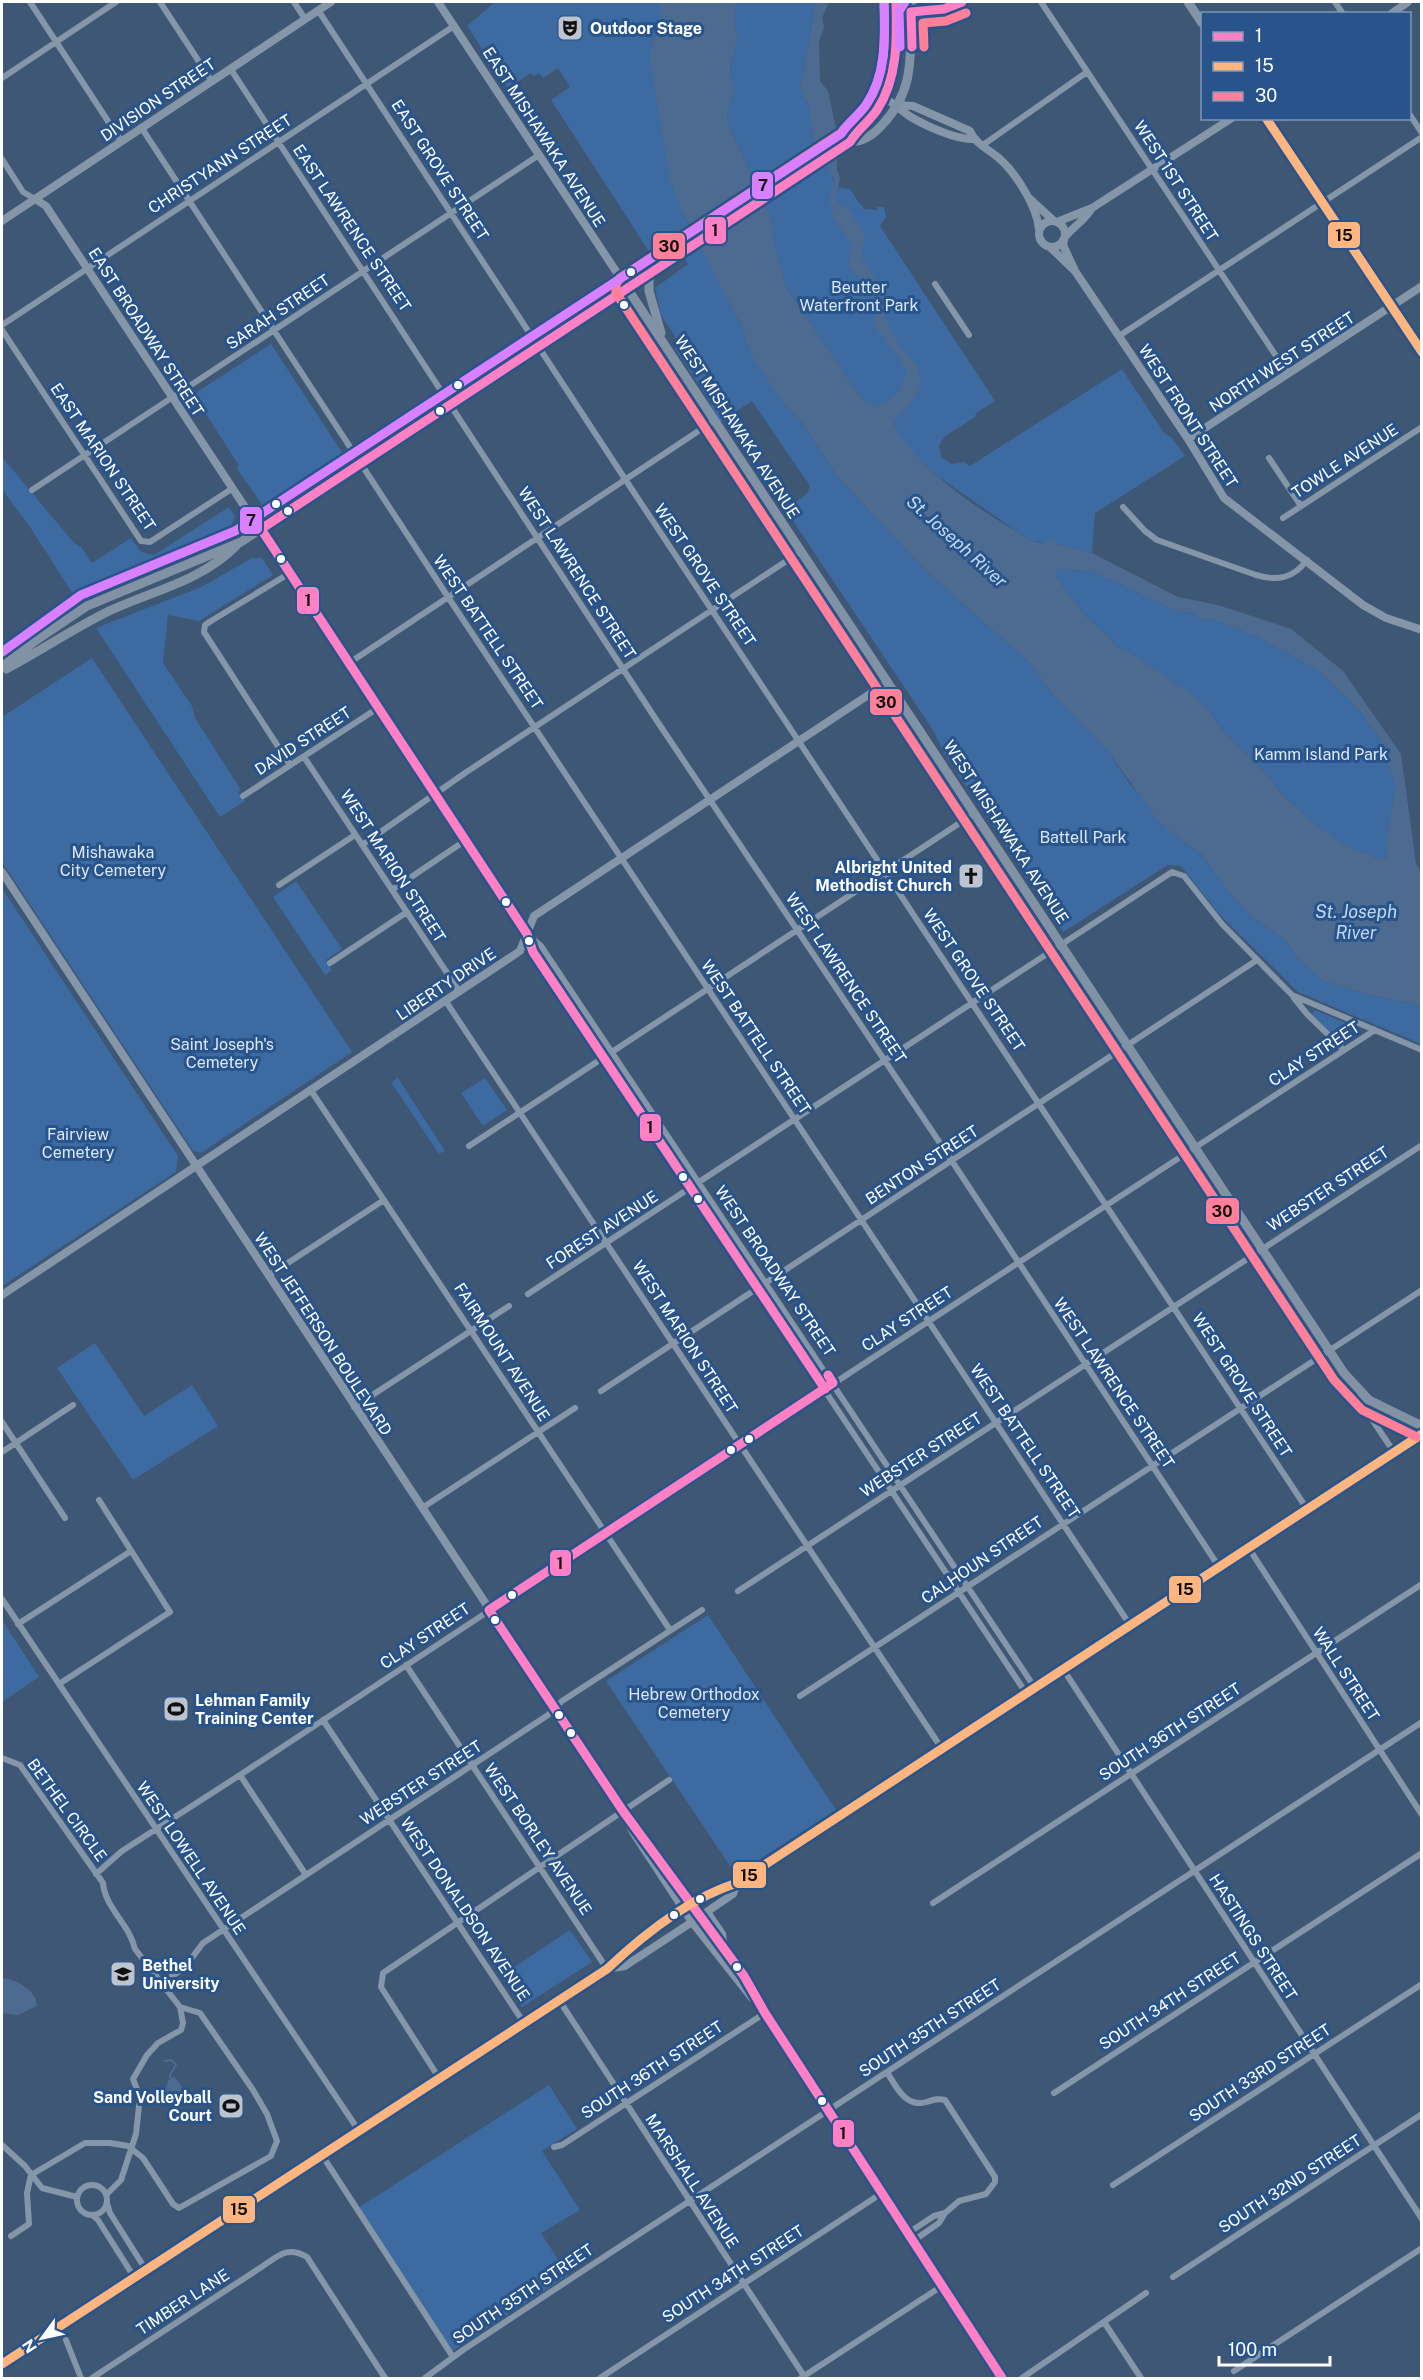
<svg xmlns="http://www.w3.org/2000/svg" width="1423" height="2380" font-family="'Public Sans',sans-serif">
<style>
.green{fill:#3c6aa1}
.water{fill:#4d6b91;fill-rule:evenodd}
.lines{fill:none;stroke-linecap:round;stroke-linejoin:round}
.stream{stroke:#4d6b91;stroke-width:2}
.minor{stroke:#8596a9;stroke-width:6}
.tertiary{stroke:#8596a9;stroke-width:8}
.secondary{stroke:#8192a5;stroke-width:9}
.primary{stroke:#8493a7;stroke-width:9}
.bus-1-casing{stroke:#28548b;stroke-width:14}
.bus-2-casing{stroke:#28548b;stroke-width:14}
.bus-3-casing{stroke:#28548b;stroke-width:14}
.bus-4-casing{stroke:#28548b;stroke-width:14}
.bus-1{stroke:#ff80c5;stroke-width:9}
.bus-2{stroke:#ffb580;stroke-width:9}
.bus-3{stroke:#ff8098;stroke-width:9}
.bus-4{stroke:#d880ff;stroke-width:9}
.bus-dot{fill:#fff;stroke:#28548b;stroke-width:2}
.labels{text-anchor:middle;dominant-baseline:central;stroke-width:6;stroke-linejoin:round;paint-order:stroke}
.poi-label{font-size:16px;font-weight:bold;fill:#fff;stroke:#28548b;text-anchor:start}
.street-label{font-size:16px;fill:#fff;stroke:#28548b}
.park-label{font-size:16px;fill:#dbe8f8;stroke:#28548b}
.water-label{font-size:18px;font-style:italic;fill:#c2d8f1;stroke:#28548b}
.line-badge{stroke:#28548b;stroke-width:2}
.pale-badge-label{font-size:16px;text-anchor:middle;font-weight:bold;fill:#111}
</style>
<rect width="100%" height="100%" fill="#3e5775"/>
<path class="green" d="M495,2H660V24L651,48L663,133L682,212L691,230L652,256L551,100L570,87L558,68L543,78L539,73L534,76L531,73L508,88L467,26Z
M735,2H816L800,89L809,105L813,143L832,172L834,187L850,189L860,204L863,205V209L877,210V207H884L886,217L880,226L995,401L976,413L975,417L944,437L939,446L942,458L952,464L963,462L970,466L1122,369L1164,433L1171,437L1185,456L1095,513L1092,553L1056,544L1032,541L1019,533L939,477L918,459L900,436L893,423L861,398L786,287L774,243L772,221L727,121L728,108L734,92L730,67L738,37L735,28Z
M699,242L743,328L747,344L786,406L804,425L836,475L927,572L1030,663L1051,692L1106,749L1130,784L1182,841L1201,853L1227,890L1250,915L1285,940L1300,961L1323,981L1366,994L1413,1004L1421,1009V1044L1298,992L1218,913L1181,866L1168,865L1063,932L944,753L933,730L785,509L807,494L810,486L752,401L720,422L712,410L711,403L675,349L676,338L661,315L655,288L688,264L681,252Z
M271,344L345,457L266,510L237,469L238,464L197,400L189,397Z
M2,457L74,543L81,547L92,563L131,538L141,552L154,555L229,507L235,517L233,519L232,527C187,556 135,563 89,589V591L76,599L32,530L2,489Z
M252,558H262L273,575L199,621L168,615L163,663L192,706L195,718L241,790L238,792L245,801L220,817L96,628L201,587Z
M1061,569L1094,572L1172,609L1184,613L1191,612L1202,620L1211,619L1258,637L1310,666L1322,674L1359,710L1379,738L1396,787L1386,839L1387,858L1382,860L1344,845L1313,823L1279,791L1265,772L1236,744L1219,726L1209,710L1129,652L1117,648L1108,636L1083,614L1056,576V572Z
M92,658L352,1052L201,1153L193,1151L2,862V717Z
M296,881L342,949L326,960L332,970L325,975L273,897Z
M2,888L178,1156L176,1172L2,1286Z
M1315,1010L1358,1028L1356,1033L1347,1032L1336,1038L1312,1014Z
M398,1078L445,1151L439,1154L391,1082Z
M485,1078L507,1110L483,1126L461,1093Z
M95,1343L144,1416L192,1385L218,1426L133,1480L57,1368Z
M708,1615L836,1810L736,1875L606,1681Z
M2,1620L39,1677L2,1702Z
M570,1930L592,1962L522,2007L501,1976Z
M549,2085L577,2129L542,2151L580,2210L541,2233L568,2275L452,2351L358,2208Z
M229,2092L242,2113L232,2120L219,2099Z"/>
<path class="water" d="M660,2H735V28L738,37L730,67L734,92L728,108L727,121L772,221L774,243L786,287L861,398C883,416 901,395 907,372L897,355L894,354V349L889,347L884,336L880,334L873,323L877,304L849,264L852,245L832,215L833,208L829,202L834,179L813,143L809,105L800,89L816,2H829L822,18L824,27L819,41L820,81L828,91L836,128L837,169L840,178L836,200L838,204L847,207L865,236L861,256L887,297L884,316L900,348L910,357L918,368L921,383L916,396L893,423C920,474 984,512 1032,541L1041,543L1055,539L1056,544L1092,553L1178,597L1218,605L1291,629L1343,671L1401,754L1416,864L1421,871V1009L1413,1004L1366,994L1323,981L1300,961L1285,940L1250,915L1227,890L1201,853L1182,841L1157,819L1106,749L1051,692L1030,663L927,572L836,475L804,425L786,406L756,363L747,344L743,328L682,212L670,179L650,59L651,48L660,24ZM1061,569L1094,572L1172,609L1184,613L1191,612L1202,620L1211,619L1258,637L1310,666L1322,674L1359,710L1379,738L1396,787L1386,839L1387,858L1382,860L1344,845L1313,823L1279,791L1265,772L1236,744L1219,726L1209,710L1194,696L1129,652L1117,648L1108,636L1083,614L1056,576V572Z
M2,1978C17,1980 36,1989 37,2006L18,2015L2,2013Z
M174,2077C181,2083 185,2091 184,2100L179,2105L169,2098L165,2091L168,2081Z"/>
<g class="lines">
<path class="stream" d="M165,2061L171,2060L176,2065L170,2075L171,2079"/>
<path class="minor" d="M30,2L121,141
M160,2L211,80
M294,2L305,19
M1041,2L1288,374
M1335,2L1343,14
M318,10L625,479L1307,1509
M230,68L657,721L946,1152L1219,1567
M2,78L116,2
M1410,115L1422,133
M141,127L448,597L1130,1625
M983,145L1087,72
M2,159L23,192L35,199
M935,284L969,335
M2,325L454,26
M2,330L141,541L150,542L233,488
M1119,336L1422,137
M1269,458L1301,506
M32,490L539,155
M1123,507L1145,531L1157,540L1256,575C1277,581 1293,579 1307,560
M1283,518L1422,427
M290,573L211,621L205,625L204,632L290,765
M349,663L715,420
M304,757L459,991
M243,796L378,708
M362,845L465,773L800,552
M279,885L355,835
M392,890L466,840
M527,934L541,946L1035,1688
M527,935L533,952L1026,1693
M330,963L407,912
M1294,998L1307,1014L1344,1050
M445,1000L942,1749
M310,1089L670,1630
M469,1146L975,813
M268,1276L384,1200
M528,1294L1172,872L1184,876L1222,924L1292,995L1422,1050
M601,1391L1257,960
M1360,1393L1365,1409L1394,1452
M354,1407L509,1306
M2,1422L65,1518
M2,1452L73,1405
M422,1508L575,1408
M1248,1547L1422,1815
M738,1591L1422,1145
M2,1599L359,2131
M18,1624L131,1551
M406,1665L607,1969
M1063,1669L1422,2219
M59,1684L170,1612L99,1500
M800,1696L1422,1290
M323,1720L524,2023
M2,1758L20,1765L103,1883C105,1908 130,1925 135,1949L180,2007L183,2023L181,2030L158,2043L147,2055L133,2079L140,2097L136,2134L121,2180L106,2195
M240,1775L306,1875
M96,1874L122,1851L240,1775L880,1353L1375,1030
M933,1903L1422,1584
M161,1984L185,1967L203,1943L548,1715L562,1701L702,1610
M559,2000L804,2376
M887,2072C896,2087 906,2108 926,2102C933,2100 938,2098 945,2100L995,2177V2182L986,2194L959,2201L945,2213L934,2216L908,2233
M439,2078L381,1987L383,1973L669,1780
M1054,2093L1422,1853
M2,2145L25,2166L42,2188L77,2197
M554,2147L562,2145L765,2013
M322,2155L453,2357
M77 2200a15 15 0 1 1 30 0a15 15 0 1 1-30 0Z
M1113,2185L1422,1984
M107,2203L110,2213L146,2270
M92,2215L98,2220L134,2277
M11,2236L29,2224L27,2193L31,2175L85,2143H110L128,2146L143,2158L173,2204L179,2208L271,2156L277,2141L267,2114L253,2090L200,2013L180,2007
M913,2241L939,2223L945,2213
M1173,2277L1422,2114
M1104,2322L1141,2378
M66,2340L81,2378
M1234,2371L1422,2248
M92,2378L263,2266C279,2255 288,2246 307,2257L385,2378
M425,2378L463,2350L578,2274L1422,1722
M600,2378L882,2193
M801,2378L942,2286
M1022,2378L1146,2293"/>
<path class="tertiary" d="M438,2L627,288
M896,11L944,9L962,2
M1391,14L1408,2
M884,98C896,104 901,111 911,117C926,126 957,140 973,139
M898,105L913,106L970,131C975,144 990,150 1001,160C1017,175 1037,207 1039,229
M35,199L46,206L527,934
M1030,199L1054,221
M1039 234a13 13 0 1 1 26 0a13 13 0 1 1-26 0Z
M2,221L331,2
M1057,222L1092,208L1232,118
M1065,237C1074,226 1085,220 1092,208
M1064,240L1063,245L1075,271L1188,439L1224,498L1363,605L1386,618L1422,630
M1051,248L1075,271
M1188,439L1422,286
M2,872L623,1811L638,1829L700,1917L744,1976L765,2013L1002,2378
M2,1295L520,951L534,916L888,682
M627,1819L633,1832L692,1922L752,1998
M707,1912L722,1934L724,1948
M607,1969L625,1966L692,1922L733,1894L737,1883
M2,2364L607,1969C629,1946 708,1888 737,1883L1422,1434"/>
<path class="secondary" d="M850,142C863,142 874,134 882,125C919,86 908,49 912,2
M649,273V291L661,333
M627,288L1344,1373L1369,1400L1422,1426
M2,667L35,641L87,606L241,542L850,142C856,130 869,122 877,110C898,78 897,38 896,2
M6,669C40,651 73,629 107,612C151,591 200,582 236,546"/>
<path class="primary" d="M1188,2L1202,23
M1266,118L1422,353"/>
<g class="bus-1-casing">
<path id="bus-1" d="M912,47L911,12L944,9L962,2
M828,1375L833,1383L489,1610L623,1811L744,1976L765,2013L1002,2378
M825,1389L533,952L527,934L261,529L850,142C857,130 869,122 877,110C898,78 897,39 896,2"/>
</g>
<g class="bus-2-casing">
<path id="bus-2" d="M1266,118L1422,352
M2,2364L607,1969C643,1935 689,1898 737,1883L1422,1434"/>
</g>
<g class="bus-3-casing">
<path id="bus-3" d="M884,2C885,36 887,75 866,105C859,115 848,123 841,133L620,278L616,284V293L1334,1380L1362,1410L1417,1437
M924,47L923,23L946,21L966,13"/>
</g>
<g class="bus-4-casing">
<path id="bus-4" d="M900,47L899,11L905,2
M2,652L81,595L235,531L841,134C848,123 859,115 866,105C887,75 885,36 884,2"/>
</g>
<use href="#bus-1" class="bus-1"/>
<use href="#bus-2" class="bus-2"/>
<use href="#bus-3" class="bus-3"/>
<use href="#bus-4" class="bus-4"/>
</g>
<defs>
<g id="theatre-square" transform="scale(1.35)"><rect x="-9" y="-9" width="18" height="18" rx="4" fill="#bbc4cf" stroke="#28548b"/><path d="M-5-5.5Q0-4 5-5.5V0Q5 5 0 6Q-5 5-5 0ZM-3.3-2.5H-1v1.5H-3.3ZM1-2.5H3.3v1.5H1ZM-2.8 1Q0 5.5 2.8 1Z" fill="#111"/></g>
<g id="church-square" transform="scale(1.35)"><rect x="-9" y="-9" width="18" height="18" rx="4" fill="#bbc4cf" stroke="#28548b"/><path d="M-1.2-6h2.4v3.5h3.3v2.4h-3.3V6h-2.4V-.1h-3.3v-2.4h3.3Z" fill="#111"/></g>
<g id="stadium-square" transform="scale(1.35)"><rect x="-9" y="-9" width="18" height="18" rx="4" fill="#bbc4cf" stroke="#28548b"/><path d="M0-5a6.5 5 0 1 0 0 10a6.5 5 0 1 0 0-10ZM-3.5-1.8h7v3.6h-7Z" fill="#111"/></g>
<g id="university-square" transform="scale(1.35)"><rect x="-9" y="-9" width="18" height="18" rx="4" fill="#bbc4cf" stroke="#28548b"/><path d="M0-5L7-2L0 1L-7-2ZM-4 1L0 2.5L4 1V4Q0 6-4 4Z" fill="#111"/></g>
</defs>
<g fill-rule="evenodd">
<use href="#theatre-square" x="570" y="28"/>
<use href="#church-square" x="971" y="876"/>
<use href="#stadium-square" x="176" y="1709"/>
<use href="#university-square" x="123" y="1974"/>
<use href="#stadium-square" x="231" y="2106"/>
</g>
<g class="bus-dot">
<circle cx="631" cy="272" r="5"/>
<circle cx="624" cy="305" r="5"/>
<circle cx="458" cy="385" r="5"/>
<circle cx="440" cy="411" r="5"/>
<circle cx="276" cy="504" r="5"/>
<circle cx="288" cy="511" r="5"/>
<circle cx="281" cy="559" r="5"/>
<circle cx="506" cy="902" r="5"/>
<circle cx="529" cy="941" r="5"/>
<circle cx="683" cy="1177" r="5"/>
<circle cx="698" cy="1199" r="5"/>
<circle cx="749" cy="1439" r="5"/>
<circle cx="731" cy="1450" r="5"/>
<circle cx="512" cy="1595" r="5"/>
<circle cx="495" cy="1620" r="5"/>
<circle cx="559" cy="1715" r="5"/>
<circle cx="571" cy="1733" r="5"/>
<circle cx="700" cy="1899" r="5"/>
<circle cx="674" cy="1915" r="5"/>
<circle cx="737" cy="1967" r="5"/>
<circle cx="822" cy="2101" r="5"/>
</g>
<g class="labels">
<g class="poi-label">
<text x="590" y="28">Outdoor Stage</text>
<text x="952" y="867" text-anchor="end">Albright United<tspan x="952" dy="18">Methodist Church</tspan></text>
<text x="195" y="1700">Lehman Family<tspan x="195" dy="18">Training Center</tspan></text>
<text x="142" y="1965">Bethel<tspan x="142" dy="18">University</tspan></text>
<text x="212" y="2097" text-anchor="end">Sand Volleyball<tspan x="212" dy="18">Court</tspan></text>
</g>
<g class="street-label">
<text transform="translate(158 100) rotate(-34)">DIVISION STREET</text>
<text transform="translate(544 137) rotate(57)">EAST MISHAWAKA AVENUE</text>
<text transform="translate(220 164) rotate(-33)">CHRISTYANN STREET</text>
<text transform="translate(440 170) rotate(57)">EAST GROVE STREET</text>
<text transform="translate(1176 181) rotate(57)">WEST 1ST STREET</text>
<text transform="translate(352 228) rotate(56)">EAST LAWRENCE STREET</text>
<text transform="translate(278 312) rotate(-34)">SARAH STREET</text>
<text transform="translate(146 332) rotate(57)">EAST BROADWAY STREET</text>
<text transform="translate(1282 362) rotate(-33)">NORTH WEST STREET</text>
<text transform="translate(1188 416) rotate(57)">WEST FRONT STREET</text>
<text transform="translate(737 427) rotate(57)">WEST MISHAWAKA AVENUE</text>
<text transform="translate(103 457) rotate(56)">EAST MARION STREET</text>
<text transform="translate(1345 461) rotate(-33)">TOWLE AVENUE</text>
<text transform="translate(577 573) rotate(57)">WEST LAWRENCE STREET</text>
<text transform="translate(705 575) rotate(56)">WEST GROVE STREET</text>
<text transform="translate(488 632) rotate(56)">WEST BATTELL STREET</text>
<text transform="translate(303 741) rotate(-33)">DAVID STREET</text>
<text transform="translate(1006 832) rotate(57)">WEST MISHAWAKA AVENUE</text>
<text transform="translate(393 866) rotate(57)">WEST MARION STREET</text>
<text transform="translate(846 978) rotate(56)">WEST LAWRENCE STREET</text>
<text transform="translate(974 980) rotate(56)">WEST GROVE STREET</text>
<text transform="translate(446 984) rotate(-34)">LIBERTY DRIVE</text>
<text transform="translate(756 1037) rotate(56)">WEST BATTELL STREET</text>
<text transform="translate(1314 1054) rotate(-33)">CLAY STREET</text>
<text transform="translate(922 1165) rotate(-33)">BENTON STREET</text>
<text transform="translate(1328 1189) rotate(-33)">WEBSTER STREET</text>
<text transform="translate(602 1230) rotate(-33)">FOREST AVENUE</text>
<text transform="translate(775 1271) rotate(56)">WEST BROADWAY STREET</text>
<text transform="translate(907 1319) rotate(-33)">CLAY STREET</text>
<text transform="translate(323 1334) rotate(57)">WEST JEFFERSON BOULEVARD</text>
<text transform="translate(685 1337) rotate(57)">WEST MARION STREET</text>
<text transform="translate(502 1352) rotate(57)">FAIRMOUNT AVENUE</text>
<text transform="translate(1114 1383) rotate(56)">WEST LAWRENCE STREET</text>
<text transform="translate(1242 1385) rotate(57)">WEST GROVE STREET</text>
<text transform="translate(1025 1441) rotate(56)">WEST BATTELL STREET</text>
<text transform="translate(921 1455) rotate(-33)">WEBSTER STREET</text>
<text transform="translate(982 1560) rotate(-34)">CALHOUN STREET</text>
<text transform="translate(425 1636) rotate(-34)">CLAY STREET</text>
<text transform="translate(1346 1674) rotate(57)">WALL STREET</text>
<text transform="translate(1170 1732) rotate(-33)">SOUTH 36TH STREET</text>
<text transform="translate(421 1783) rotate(-33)">WEBSTER STREET</text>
<text transform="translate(67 1810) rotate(54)">BETHEL CIRCLE</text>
<text transform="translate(538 1839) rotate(56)">WEST BORLEY AVENUE</text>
<text transform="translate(191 1858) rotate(56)">WEST LOWELL AVENUE</text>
<text transform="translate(465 1909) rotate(56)">WEST DONALDSON AVENUE</text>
<text transform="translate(1253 1937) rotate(57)">HASTINGS STREET</text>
<text transform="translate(1170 2001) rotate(-33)">SOUTH 34TH STREET</text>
<text transform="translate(930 2028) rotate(-33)">SOUTH 35TH STREET</text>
<text transform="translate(652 2070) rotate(-33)">SOUTH 36TH STREET</text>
<text transform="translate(1260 2073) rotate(-33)">SOUTH 33RD STREET</text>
<text transform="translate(692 2181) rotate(57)">MARSHALL AVENUE</text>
<text transform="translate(1290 2184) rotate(-33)">SOUTH 32ND STREET</text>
<text transform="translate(733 2274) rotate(-33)">SOUTH 34TH STREET</text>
<text transform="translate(523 2294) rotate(-34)">SOUTH 35TH STREET</text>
<text transform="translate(183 2302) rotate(-33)">TIMBER LANE</text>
</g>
<g class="park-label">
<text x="859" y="287">Beutter<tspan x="859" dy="18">Waterfront Park</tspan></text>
<text x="1321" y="754">Kamm Island Park</text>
<text x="1083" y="837">Battell Park</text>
<text x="113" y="852">Mishawaka<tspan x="113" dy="18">City Cemetery</tspan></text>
<text x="222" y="1044">Saint Joseph's<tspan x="222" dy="18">Cemetery</tspan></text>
<text x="78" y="1134">Fairview<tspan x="78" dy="18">Cemetery</tspan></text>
<text x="694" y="1694">Hebrew Orthodox<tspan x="694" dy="18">Cemetery</tspan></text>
</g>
<g class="water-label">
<text transform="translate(957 541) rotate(42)">St. Joseph River</text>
<text x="1356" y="911">St. Joseph<tspan x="1356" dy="21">River</tspan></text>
</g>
</g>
<g class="line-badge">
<rect x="751" y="171" width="23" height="29" rx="6" fill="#d880ff"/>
<rect x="704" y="216" width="23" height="29" rx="6" fill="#ff80c5"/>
<rect x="1327" y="221" width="34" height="28" rx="6" fill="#ffb580"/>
<rect x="652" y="232" width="34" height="28" rx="6" fill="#ff8098"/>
<rect x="239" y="506" width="24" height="29" rx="6" fill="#d880ff"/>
<rect x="296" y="586" width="24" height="29" rx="6" fill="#ff80c5"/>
<rect x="869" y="688" width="34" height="28" rx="6" fill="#ff8098"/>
<rect x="639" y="1113" width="23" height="29" rx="6" fill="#ff80c5"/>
<rect x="1205" y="1197" width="35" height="28" rx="6" fill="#ff8098"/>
<rect x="549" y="1549" width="23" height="28" rx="6" fill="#ff80c5"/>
<rect x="1168" y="1575" width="34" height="29" rx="6" fill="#ffb580"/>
<rect x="732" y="1861" width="35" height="28" rx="6" fill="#ffb580"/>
<rect x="832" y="2119" width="23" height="29" rx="6" fill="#ff80c5"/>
<rect x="222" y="2195" width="34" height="29" rx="6" fill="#ffb580"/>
</g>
<g class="pale-badge-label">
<text x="763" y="191">7</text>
<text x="715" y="236">1</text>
<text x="1344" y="241">15</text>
<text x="669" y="252">30</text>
<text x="251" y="526">7</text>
<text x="308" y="606">1</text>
<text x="886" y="708">30</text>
<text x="650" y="1133">1</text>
<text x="1222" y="1217">30</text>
<text x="560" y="1569">1</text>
<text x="1185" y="1595">15</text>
<text x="749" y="1881">15</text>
<text x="843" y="2139">1</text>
<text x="239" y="2215">15</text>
</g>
<rect width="1423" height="2380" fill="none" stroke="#ffffff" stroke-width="6"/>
<rect x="1201" y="12" width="210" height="108" fill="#28548b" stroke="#7e98b9" stroke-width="1.5"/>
<rect x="1213" y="32" width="30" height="9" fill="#ff80c5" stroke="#7e98b9" stroke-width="1.5"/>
<text x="1255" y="42" font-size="18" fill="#ffffff">1</text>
<rect x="1213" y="62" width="30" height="9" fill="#ffb580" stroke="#7e98b9" stroke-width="1.5"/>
<text x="1255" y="72" font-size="18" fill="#ffffff">15</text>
<rect x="1213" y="92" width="30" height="9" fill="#ff8098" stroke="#7e98b9" stroke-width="1.5"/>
<text x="1255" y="102" font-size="18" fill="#ffffff">30</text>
<g transform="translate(42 2338) rotate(237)" stroke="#28548b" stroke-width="4.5" paint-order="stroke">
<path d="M0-4.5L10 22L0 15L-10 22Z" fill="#ffffff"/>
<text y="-9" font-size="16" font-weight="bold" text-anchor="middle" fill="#ffffff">N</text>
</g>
<path d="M1219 2356v9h111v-9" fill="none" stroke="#ffffff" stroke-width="3"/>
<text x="1228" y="2356" font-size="18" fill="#ffffff" stroke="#28548b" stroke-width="4.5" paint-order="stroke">100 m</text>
</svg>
